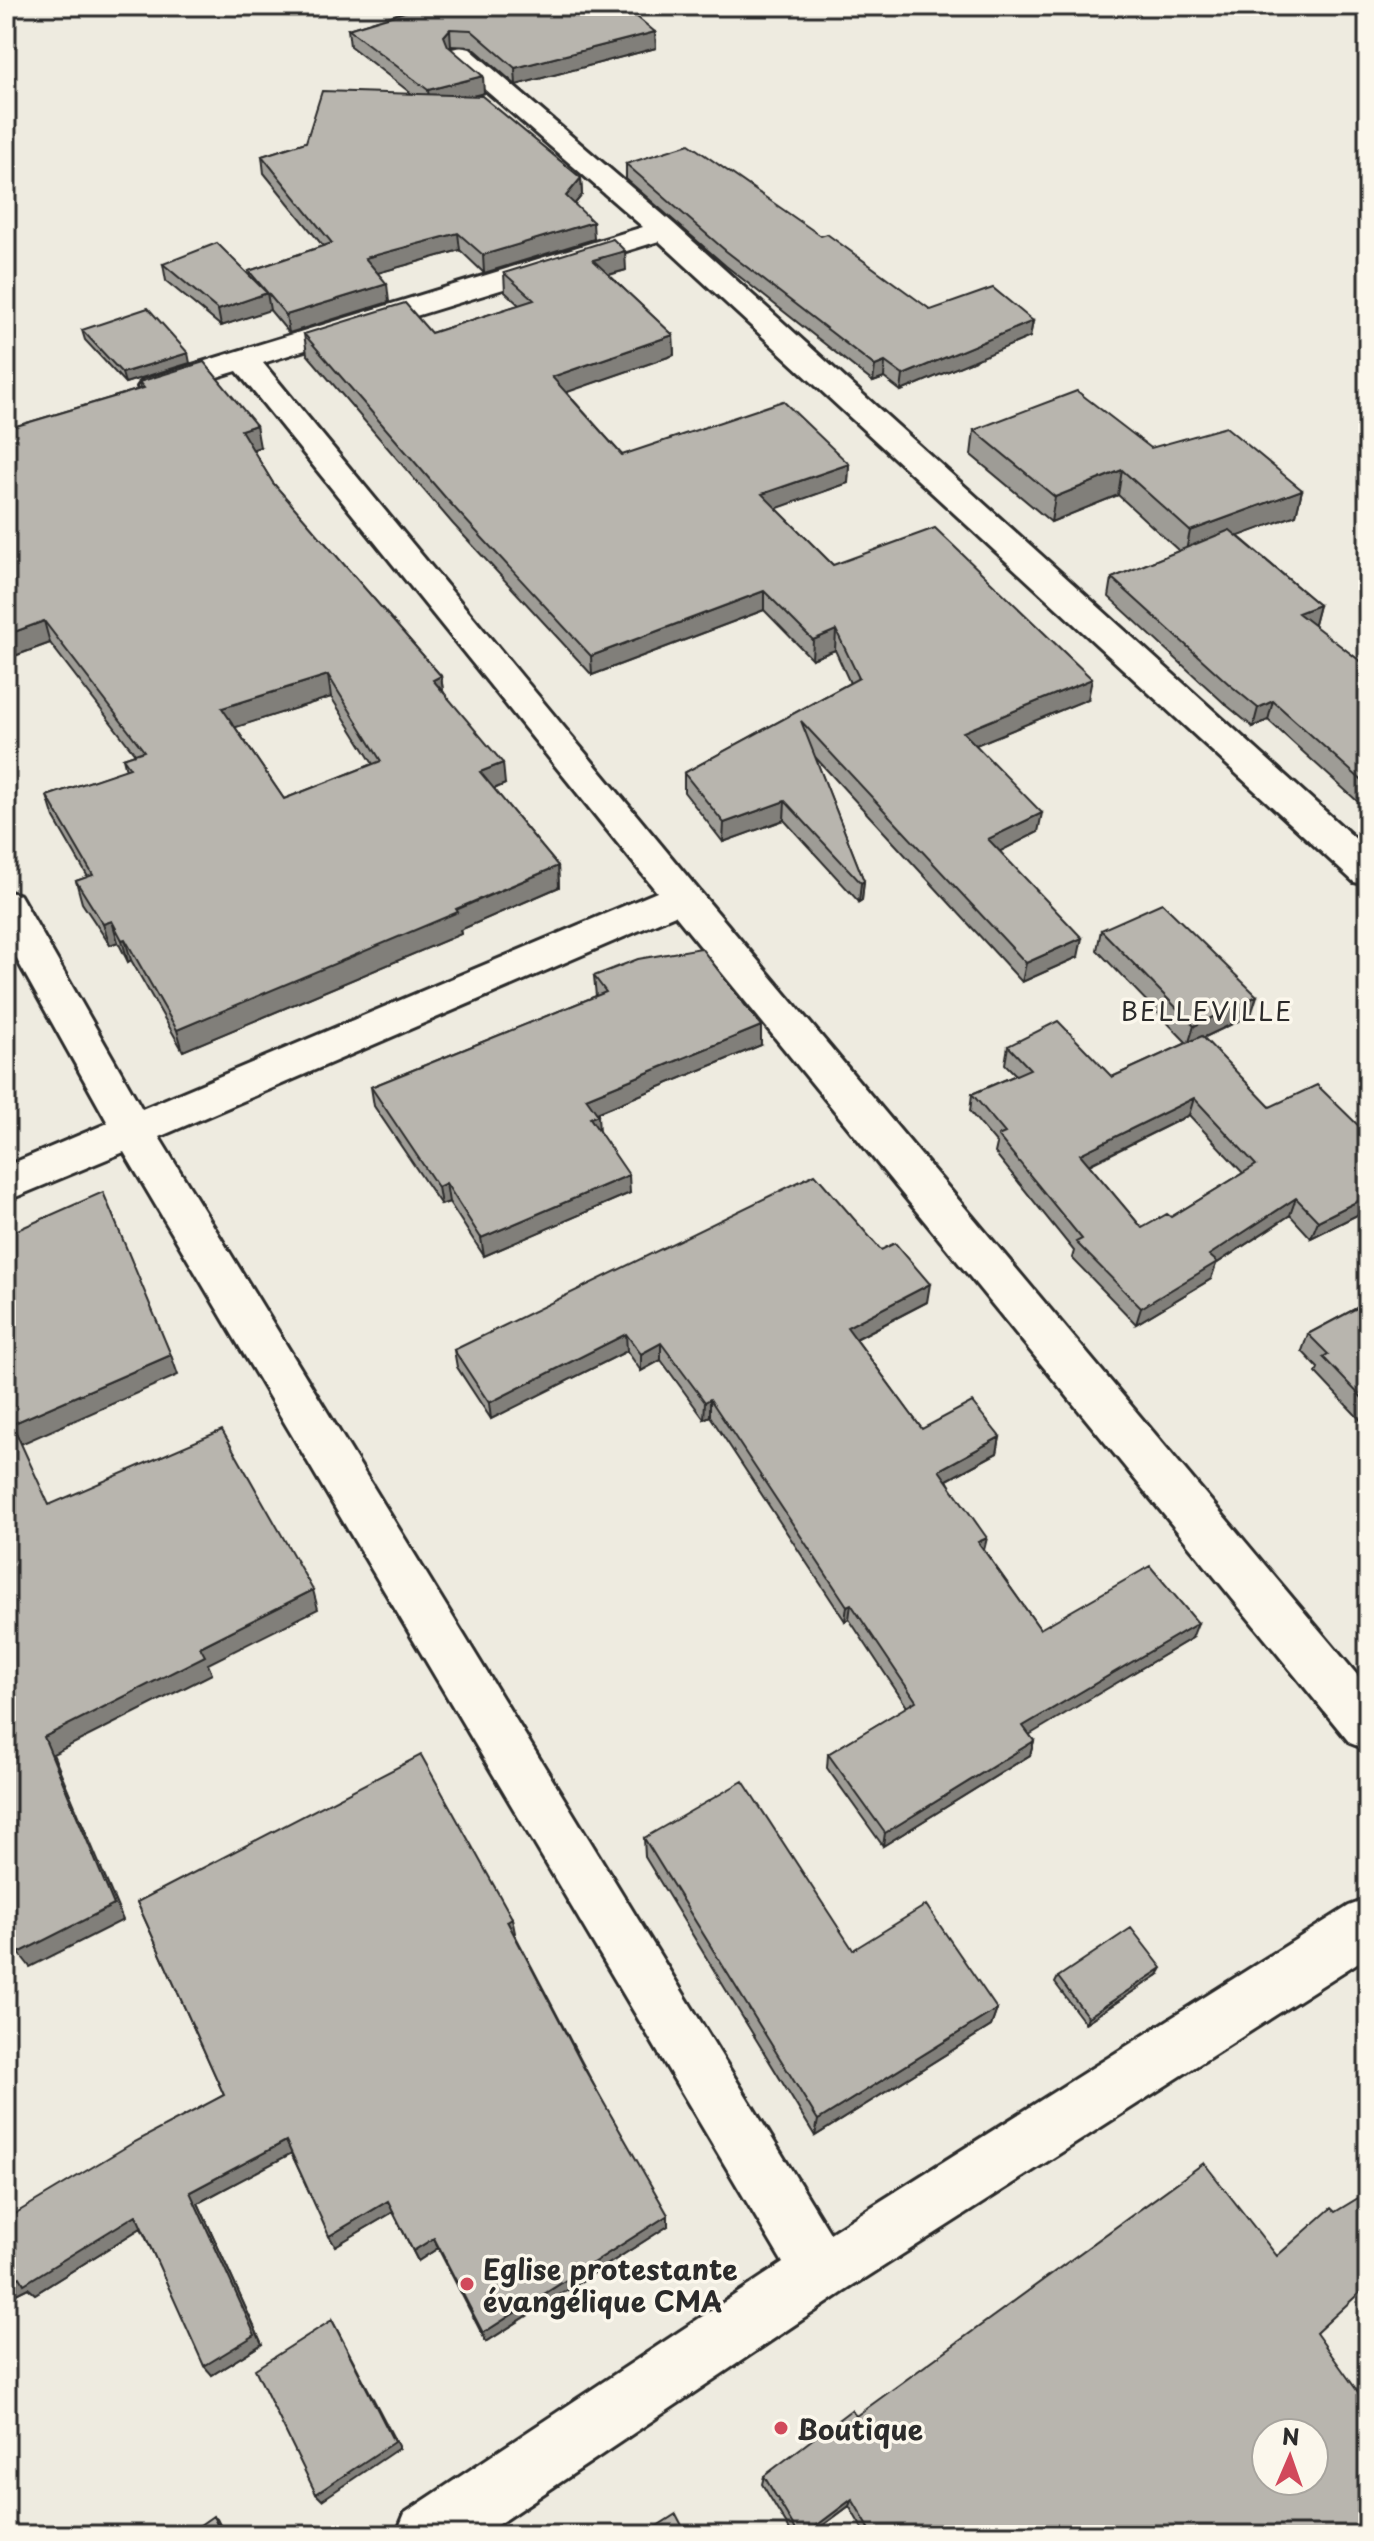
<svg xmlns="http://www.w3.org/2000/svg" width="1374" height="2541" font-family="'Playpen Sans',sans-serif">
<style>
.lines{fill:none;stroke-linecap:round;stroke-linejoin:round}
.street-casing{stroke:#2b2b2b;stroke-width:6}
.street{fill:#fbf7ec;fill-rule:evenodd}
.wall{fill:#9e9c96;stroke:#2b2b2b;stroke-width:2;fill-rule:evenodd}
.shaded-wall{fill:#817f7a;stroke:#2b2b2b;stroke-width:2}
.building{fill:#b8b5ae;stroke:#2b2b2b;stroke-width:2;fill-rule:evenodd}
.poi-dot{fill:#d1495b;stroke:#fbf7ec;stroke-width:3}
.labels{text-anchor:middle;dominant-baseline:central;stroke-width:7;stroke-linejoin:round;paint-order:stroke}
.neighbourhood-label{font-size:26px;letter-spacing:2px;fill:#2b2b2b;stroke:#fbf7ec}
.near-poi-label{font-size:28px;font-weight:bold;fill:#2b2b2b;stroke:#fbf7ec;text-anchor:start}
</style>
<rect width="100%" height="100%" fill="#eeebe0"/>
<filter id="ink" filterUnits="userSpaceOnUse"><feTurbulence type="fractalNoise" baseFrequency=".0125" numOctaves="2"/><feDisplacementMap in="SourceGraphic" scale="16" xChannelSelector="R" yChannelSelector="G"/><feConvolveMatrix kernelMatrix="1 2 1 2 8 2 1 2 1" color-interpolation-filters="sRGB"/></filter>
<g filter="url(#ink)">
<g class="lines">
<g class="street-casing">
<path id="street" d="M461,47L470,49L674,224L1368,850V885L1354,882L659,241L263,363L696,887L1368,1688V1750L1350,1743L675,915L159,1137L830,2233L1349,1906L1368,1899V1956L842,2293L482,2535H396L405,2513L783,2263L124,1152L6,1201V1166L108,1123L6,940V891L20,895L142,1109L657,892L237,371L154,396L143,394L138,387L143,380L643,227L452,61L448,55L452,49Z"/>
</g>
<use href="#street" class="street"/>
</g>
<path class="wall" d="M424,6L655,32L656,48L516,85L472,47L451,46L450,48L484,93L474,96L581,178L582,195L575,204L594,239L484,273L460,250L377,273L389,302L289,333L269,309L221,326L166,281L163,264L250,276L249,271L323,246L264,173L262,156L306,142L412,94L350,46L348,29Z
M626,164L821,236L931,310L1033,321L1030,337L901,391L884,378L873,382L726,266L626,179Z
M626,270L609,275L673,335L674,355L566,392L622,455L849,464L848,483L776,508L833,565L1088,699L976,745L1038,832L1000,851L1078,957L1022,982L815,757L864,881L862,900L859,902L784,820L723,842L684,792V773L850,683L835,650L812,659L764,610L592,675L453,524L307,354L304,334L431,333L519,305L505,292L504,273Z
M82,330L190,363L125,383L85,340Z
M139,382L260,447L252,449L273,483L441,676L443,691L505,784L494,789L558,866L559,887L460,930L461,934L183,1051L131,960L128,962L118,942L110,945L82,903L76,881L88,877L54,818L47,796L126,770L123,758L135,754L50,643L6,659V422L13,427L140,389ZM331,697L373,764L284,799L235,727Z
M974,430L1151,448L1302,490L1296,515L1238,536L1319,605L1314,624L1312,625L1368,667V811L1268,720L1253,727L1225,704L1109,597L1112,578L1179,551L1118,495L1051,522L971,455Z
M1101,930L1251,1015L1203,1038L1270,1107L1368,1135V1220L1361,1213L1311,1238L1290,1215L1216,1264L1211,1279L1136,1324L1072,1258L1074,1251L995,1153L997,1144L970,1112L972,1094L1016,1075L1005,1064L1008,1046L1112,1077L1187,1043L1097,950ZM1189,1115L1243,1173L1171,1217L1142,1228L1089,1165Z
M594,976L761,1045L596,1113L598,1115V1130L630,1193L484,1256L449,1202L441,1205L374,1106L371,1087L596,996Z
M927,1302L856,1339L922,1429L1000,1437L997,1453L947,1480L984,1550L1040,1629L1192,1638L1029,1734L1034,1741L1030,1755L883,1846L827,1768L828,1754L907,1707L849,1619L845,1621L710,1416L704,1419L661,1360L641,1371L627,1351L491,1419L457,1367L454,1350Z
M1368,1302V1428L1316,1373L1318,1368L1302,1351L1308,1334Z
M644,1838L853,1950L997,2009L991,2026L815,2136L645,1857Z
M137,1902L515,1933H514L668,2226L486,2342L438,2248L418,2261L393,2212L335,2246L291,2153L198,2203L262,2344L212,2375L141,2228L35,2294L28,2288L6,2299V2219L224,2095Z
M1158,1975L1085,2023L1055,1983L1058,1977Z
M1316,2333L1368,2535H866L849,2506L810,2535H793L762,2484L764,2476L856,2416Z"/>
<path class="shaded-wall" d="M450,29L451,46L446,53L444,36Z
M655,32L656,48L516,85L515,68Z
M483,76L484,93L430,107L428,90Z
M581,178L582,195L567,213L566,196Z
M593,222L594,239L484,273L483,255Z
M458,233L460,250L367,276L365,258Z
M625,251L626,270L593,279V260Z
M387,284L389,302L289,333L286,315Z
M267,293L270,310L221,326L218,310Z
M1033,321L1030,337L901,391L903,375Z
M673,335L674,355L553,397L552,377Z
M188,353L190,363L125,383L122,373Z
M885,362L884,378L873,382L875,366Z
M256,425L260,447L245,452L241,430Z
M849,464L848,483L761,514L762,494Z
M1122,470L1118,495L1051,522L1055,497Z
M1302,490L1296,515L1185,556L1190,531Z
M764,591V610L592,675L591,656Z
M1319,605L1314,624L1293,633L1298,613Z
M44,621L50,643L6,659V635Z
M836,630L835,650L812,659L813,640Z
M328,675L331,697L227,730L222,708Z
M441,676L444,698L433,680Z
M1092,679L1088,699L961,751L963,732Z
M1273,701L1268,720L1253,727L1258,708Z
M503,763L505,784L482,794L480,772Z
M785,801L784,820L723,842L724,823Z
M1042,813L1038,832L985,859L988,839Z
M558,866L559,887L460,930L461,934L183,1051L177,1030Z
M864,881L862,900L859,902L861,883Z
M112,921L118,942L110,945L103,924Z
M1082,938L1078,957L1022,982L1026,963Z
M125,939L131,960L128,962L122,940Z
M1257,996L1251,1015L1188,1045L1194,1026Z
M761,1026V1045L587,1117L586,1098Z
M1194,1098L1189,1115L1076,1171L1080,1154Z
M598,1115L599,1133L590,1118Z
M629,1175L630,1193L484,1256L481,1238Z
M446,1183L449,1202L441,1205L438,1187Z
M1368,1196L1361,1213L1311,1238L1318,1221Z
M1296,1198L1290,1215L1216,1264L1211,1279L1136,1324L1141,1308L1209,1255Z
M930,1284L927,1302L846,1344L847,1327Z
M626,1334L627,1351L491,1419L489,1403Z
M661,1343V1360L641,1371V1354Z
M171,1355L178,1375L21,1444L12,1424Z
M710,1399V1416L704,1419L705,1402Z
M1000,1437L997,1453L936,1486L939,1470Z
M987,1538L983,1554L978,1542Z
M313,1590L318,1609L208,1664L212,1674L53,1754L123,1920L30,1967L19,1953L44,1737L200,1647Z
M851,1604L849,1619L845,1621L847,1606Z
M1198,1623L1192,1638L1019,1741L1023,1726Z
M1034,1741L1030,1755L883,1846L885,1833Z
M512,1918L515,1933L510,1935L507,1921Z
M1162,1968L1158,1975L1085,2023L1088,2017Z
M997,2009L991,2026L815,2136L818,2120Z
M286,2141L292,2153L198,2203L262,2344L212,2375L204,2366L190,2192Z
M388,2201L393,2212L335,2246L329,2236Z
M136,2215L144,2226L35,2294L28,2288L6,2299V2284Z
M668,2215V2226L486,2342L483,2333Z
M434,2238L438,2248L418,2261L413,2251Z
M332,2320L399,2448L322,2500L316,2494Z
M852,2499L849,2506L810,2535H804Z
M213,2516L217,2519L225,2535H222Z"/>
<path class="building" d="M424,6H624L655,32L515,68L471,30L450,29L444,36L448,46L483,76L428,90L348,29Z
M322,91L482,96L581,178L566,196L593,222L483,255L458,233L365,258L387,284L286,315L249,271L332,243L262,156L306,142Z
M689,144L821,236L827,234L931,310L993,288L1033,321L903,375L885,362L875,366L726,251L626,164Z
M613,239L625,251L593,260L673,335L552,377L622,455L783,401L849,464L762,494L833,565L935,528L1092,679L963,732L1042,813L988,839L1082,938L1026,963L801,721L864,881L861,883L785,801L724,823L684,773L859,678L836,630L813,640L764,591L591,656L451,504L304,334L405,303L431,333L534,300L504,273Z
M217,243L267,293L218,310L163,264Z
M148,308L188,353L122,373L82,330Z
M204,362L256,425L241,430L273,483L441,676L433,680L503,763L480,772L558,866L456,909L458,912L177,1030L125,939L122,940L112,921L103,924L76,881L93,875L47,796L130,768L123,758L144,751L44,621L6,635V422H9L13,427L144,388L139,382ZM328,675L381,761L284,799L222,708Z
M1077,391L1151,448L1226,427L1302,490L1190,531L1122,470L1055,497L974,430Z
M1230,530L1319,605L1298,613L1368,667V786L1273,701L1258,708L1230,685L1112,578Z
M1162,903L1257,996L1194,1026L1101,930Z
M701,948L761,1026L586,1098L598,1115L590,1118L629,1175L481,1238L446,1183L438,1187L371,1087L606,992L594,976L638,959Z
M1058,1021L1112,1077L1202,1036L1270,1107L1317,1085L1368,1135V1196L1318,1221L1296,1198L1209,1255L1217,1262L1141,1308L1076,1242L1082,1239L998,1136L1005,1133L972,1094L1030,1069L1008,1046ZM1194,1098L1256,1165L1171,1217L1167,1214L1142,1228L1080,1154Z
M815,1174L881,1250L895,1243L930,1284L847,1327L922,1429L972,1402L1000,1437L939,1470L987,1538L978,1542L1040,1629L1150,1566L1198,1623L1023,1726L1034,1741L885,1833L828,1754L916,1701L851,1604L847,1606L710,1399L705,1402L661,1343L641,1354L626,1334L489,1403L454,1350Z
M103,1192L171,1355L12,1424L49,1505L222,1430L313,1590L200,1647L205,1656L44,1737L114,1905L19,1953L6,1919V1235Z
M1368,1302V1404L1323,1357L1328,1354L1308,1334Z
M421,1755L512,1918L507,1921L584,2068L668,2215L483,2333L434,2238L413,2251L388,2201L329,2236L286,2141L190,2192L255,2335L204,2366L136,2215L24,2284L20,2277L6,2284V2219L131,2144L224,2095L137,1902Z
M743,1781L853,1950L926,1905L997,2009L818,2120L644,1838Z
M1131,1928L1162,1968L1088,2017L1058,1977Z
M1204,2163L1277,2256L1331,2208L1335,2212L1368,2192V2285L1316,2333L1368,2406V2535H873L852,2499L804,2535H799L764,2476L851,2410L856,2416ZM1266,2433H1314V2481H1266Z
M332,2320L394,2442L316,2494L255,2369Z
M676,2514L687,2535H643Z
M213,2516L222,2535H186Z"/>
</g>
<g class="poi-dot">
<circle cx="467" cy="2284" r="8"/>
<circle cx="781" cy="2428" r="8"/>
</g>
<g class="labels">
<g class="neighbourhood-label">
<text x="1207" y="1010">BELLEVILLE</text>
</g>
<g class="near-poi-label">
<text x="483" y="2268">Eglise protestante<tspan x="483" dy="32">évangélique CMA</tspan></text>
<text x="797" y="2428">Boutique</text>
</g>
</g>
<rect width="1374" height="2541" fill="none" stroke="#fbf7ec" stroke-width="32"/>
<rect x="16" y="16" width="1342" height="2509" fill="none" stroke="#2b2b2b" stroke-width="3" filter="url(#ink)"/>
<g transform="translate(1290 2457) rotate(2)"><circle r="38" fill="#fbf7ec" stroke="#a8a59f" stroke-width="2"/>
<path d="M0-6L14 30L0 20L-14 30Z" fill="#d1495b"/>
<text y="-12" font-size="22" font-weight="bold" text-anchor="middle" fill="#2b2b2b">N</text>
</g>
</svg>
